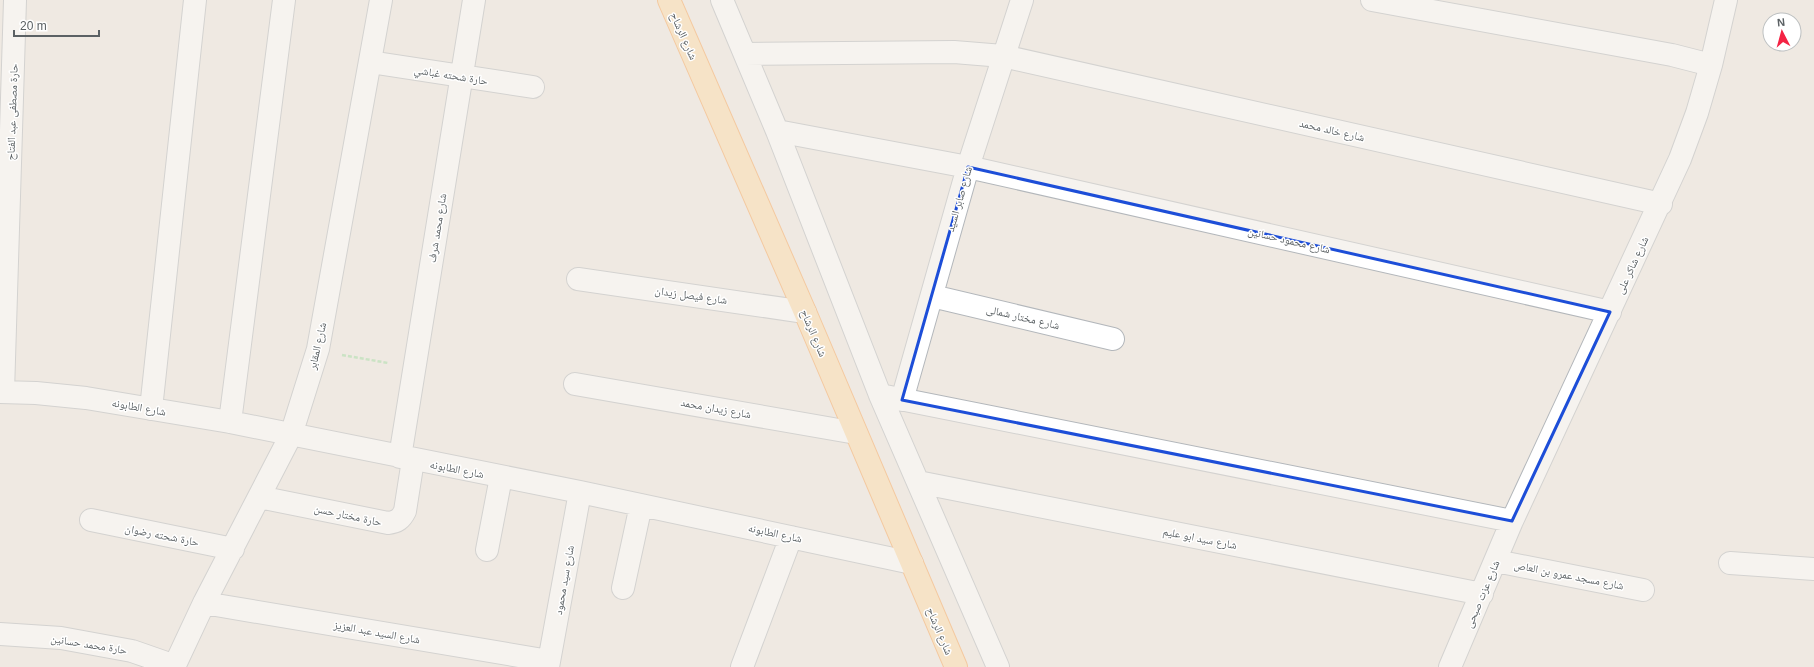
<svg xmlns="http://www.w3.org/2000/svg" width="1814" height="667" font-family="Helvetica,'Noto Naskh Arabic',sans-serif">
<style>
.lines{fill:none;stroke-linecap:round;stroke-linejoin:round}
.minor-casing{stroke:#b3b7bb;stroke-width:24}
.major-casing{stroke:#faa250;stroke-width:24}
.path{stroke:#9fdba1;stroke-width:2.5;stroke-dasharray:4 2;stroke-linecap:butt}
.minor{stroke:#fff;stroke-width:22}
.major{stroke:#ffdca7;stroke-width:22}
.marked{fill:none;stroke:#1d4ed8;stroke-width:3;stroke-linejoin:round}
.labels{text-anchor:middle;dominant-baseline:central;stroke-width:3;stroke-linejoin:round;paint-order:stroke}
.street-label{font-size:11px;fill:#5b6164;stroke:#fff}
</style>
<rect width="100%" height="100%" fill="#efe9e2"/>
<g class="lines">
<g class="minor-casing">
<path id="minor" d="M722,0L777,131L880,395L998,667
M1372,0L1672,55L1711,65
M745,54L954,52L1003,56L1661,204
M370,62L533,87
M777,131L968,167L1610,312
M578,279L805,312
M932,296L1113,339
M575,384L856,433
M0,392L36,393L86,398L230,422L580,492L912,563
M3,392L15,0
M880,395L1512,521
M902,400L968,167L1022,0
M151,409L195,0
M230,422L284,0
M400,457L474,0
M918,482L1482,594
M259,497L388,523C397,522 401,519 405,511L413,460
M91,520L233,549
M487,550L501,477
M1496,561L1643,590
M1730,563L1814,569
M623,588L641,505
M204,603L549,661
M0,634L61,638L132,651L175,666
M174,667L204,603L291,435L318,349L381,0
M548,667L580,492
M742,667L791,537
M1450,667L1512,521L1680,159L1697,113L1711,65L1726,0"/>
</g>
<g class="major-casing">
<path id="major" d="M669,0L805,312L956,667"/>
</g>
<path class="path" d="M342,355L388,363"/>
<use href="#minor" class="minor"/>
<use href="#major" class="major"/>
</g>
<path d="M0 0H1814V667H0ZM968,167L1610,312L1512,521L902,400Z" fill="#efe9e2" fill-opacity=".55" fill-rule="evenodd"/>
<path class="marked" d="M968,167L1610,312L1512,521L902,400Z"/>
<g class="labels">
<g class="street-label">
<text transform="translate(684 36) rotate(66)">شارع الرشاح</text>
<text transform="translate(451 75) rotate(9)">حارة شحته غباشي</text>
<text transform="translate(12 112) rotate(-88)">حارة مصطفى عبد الفتاح</text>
<text transform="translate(1332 130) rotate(13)">شارع خالد محمد</text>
<text transform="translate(959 199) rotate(-74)">شارع صابر السيد</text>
<text transform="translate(437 228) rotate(-81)">شارع محمد شرف</text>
<text transform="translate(1289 240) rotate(13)">شارع محمود حسانين</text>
<text transform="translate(1632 265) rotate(-65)">شارع شاكر على</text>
<text transform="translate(691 295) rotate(8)">شارع فيصل زيدان</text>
<text transform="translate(1023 317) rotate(13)">شارع مختار شمالى</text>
<text transform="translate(814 333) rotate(67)">شارع الرشاح</text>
<text transform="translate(317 346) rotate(-77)">شارع المقابر</text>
<text transform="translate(139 407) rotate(10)">شارع الطابونه</text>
<text transform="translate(716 408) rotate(10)">شارع زيدان محمد</text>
<text transform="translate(457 469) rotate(11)">شارع الطابونه</text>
<text transform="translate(348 515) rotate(12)">حارة مختار حسن</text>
<text transform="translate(775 533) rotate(12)">شارع الطابونه</text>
<text transform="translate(162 535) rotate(11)">حارة شحته رضوان</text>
<text transform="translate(1200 538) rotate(11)">شارع سيد ابو عليم</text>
<text transform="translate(1569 575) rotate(11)">شارع مسجد عمرو بن العاص</text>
<text transform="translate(564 580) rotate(-80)">شارع سيد محمود</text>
<text transform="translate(1482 594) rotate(-67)">شارع عزت صبحى</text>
<text transform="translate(940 631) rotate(67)">شارع الرشاح</text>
<text transform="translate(377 632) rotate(10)">شارع السيد عبد العزيز</text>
<text transform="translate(89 644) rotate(9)">حارة محمد حسانين</text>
</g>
</g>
<g transform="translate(1782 32) rotate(354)"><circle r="19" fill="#ffffff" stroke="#bdc0c1"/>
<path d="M0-3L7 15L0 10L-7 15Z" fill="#f42344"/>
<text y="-6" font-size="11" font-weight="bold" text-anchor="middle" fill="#5b6164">N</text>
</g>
<path d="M14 30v6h85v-6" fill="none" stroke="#5b6164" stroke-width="2"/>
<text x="20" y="30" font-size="12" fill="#5b6164" stroke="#ffffff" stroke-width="3" paint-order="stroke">20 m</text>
</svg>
